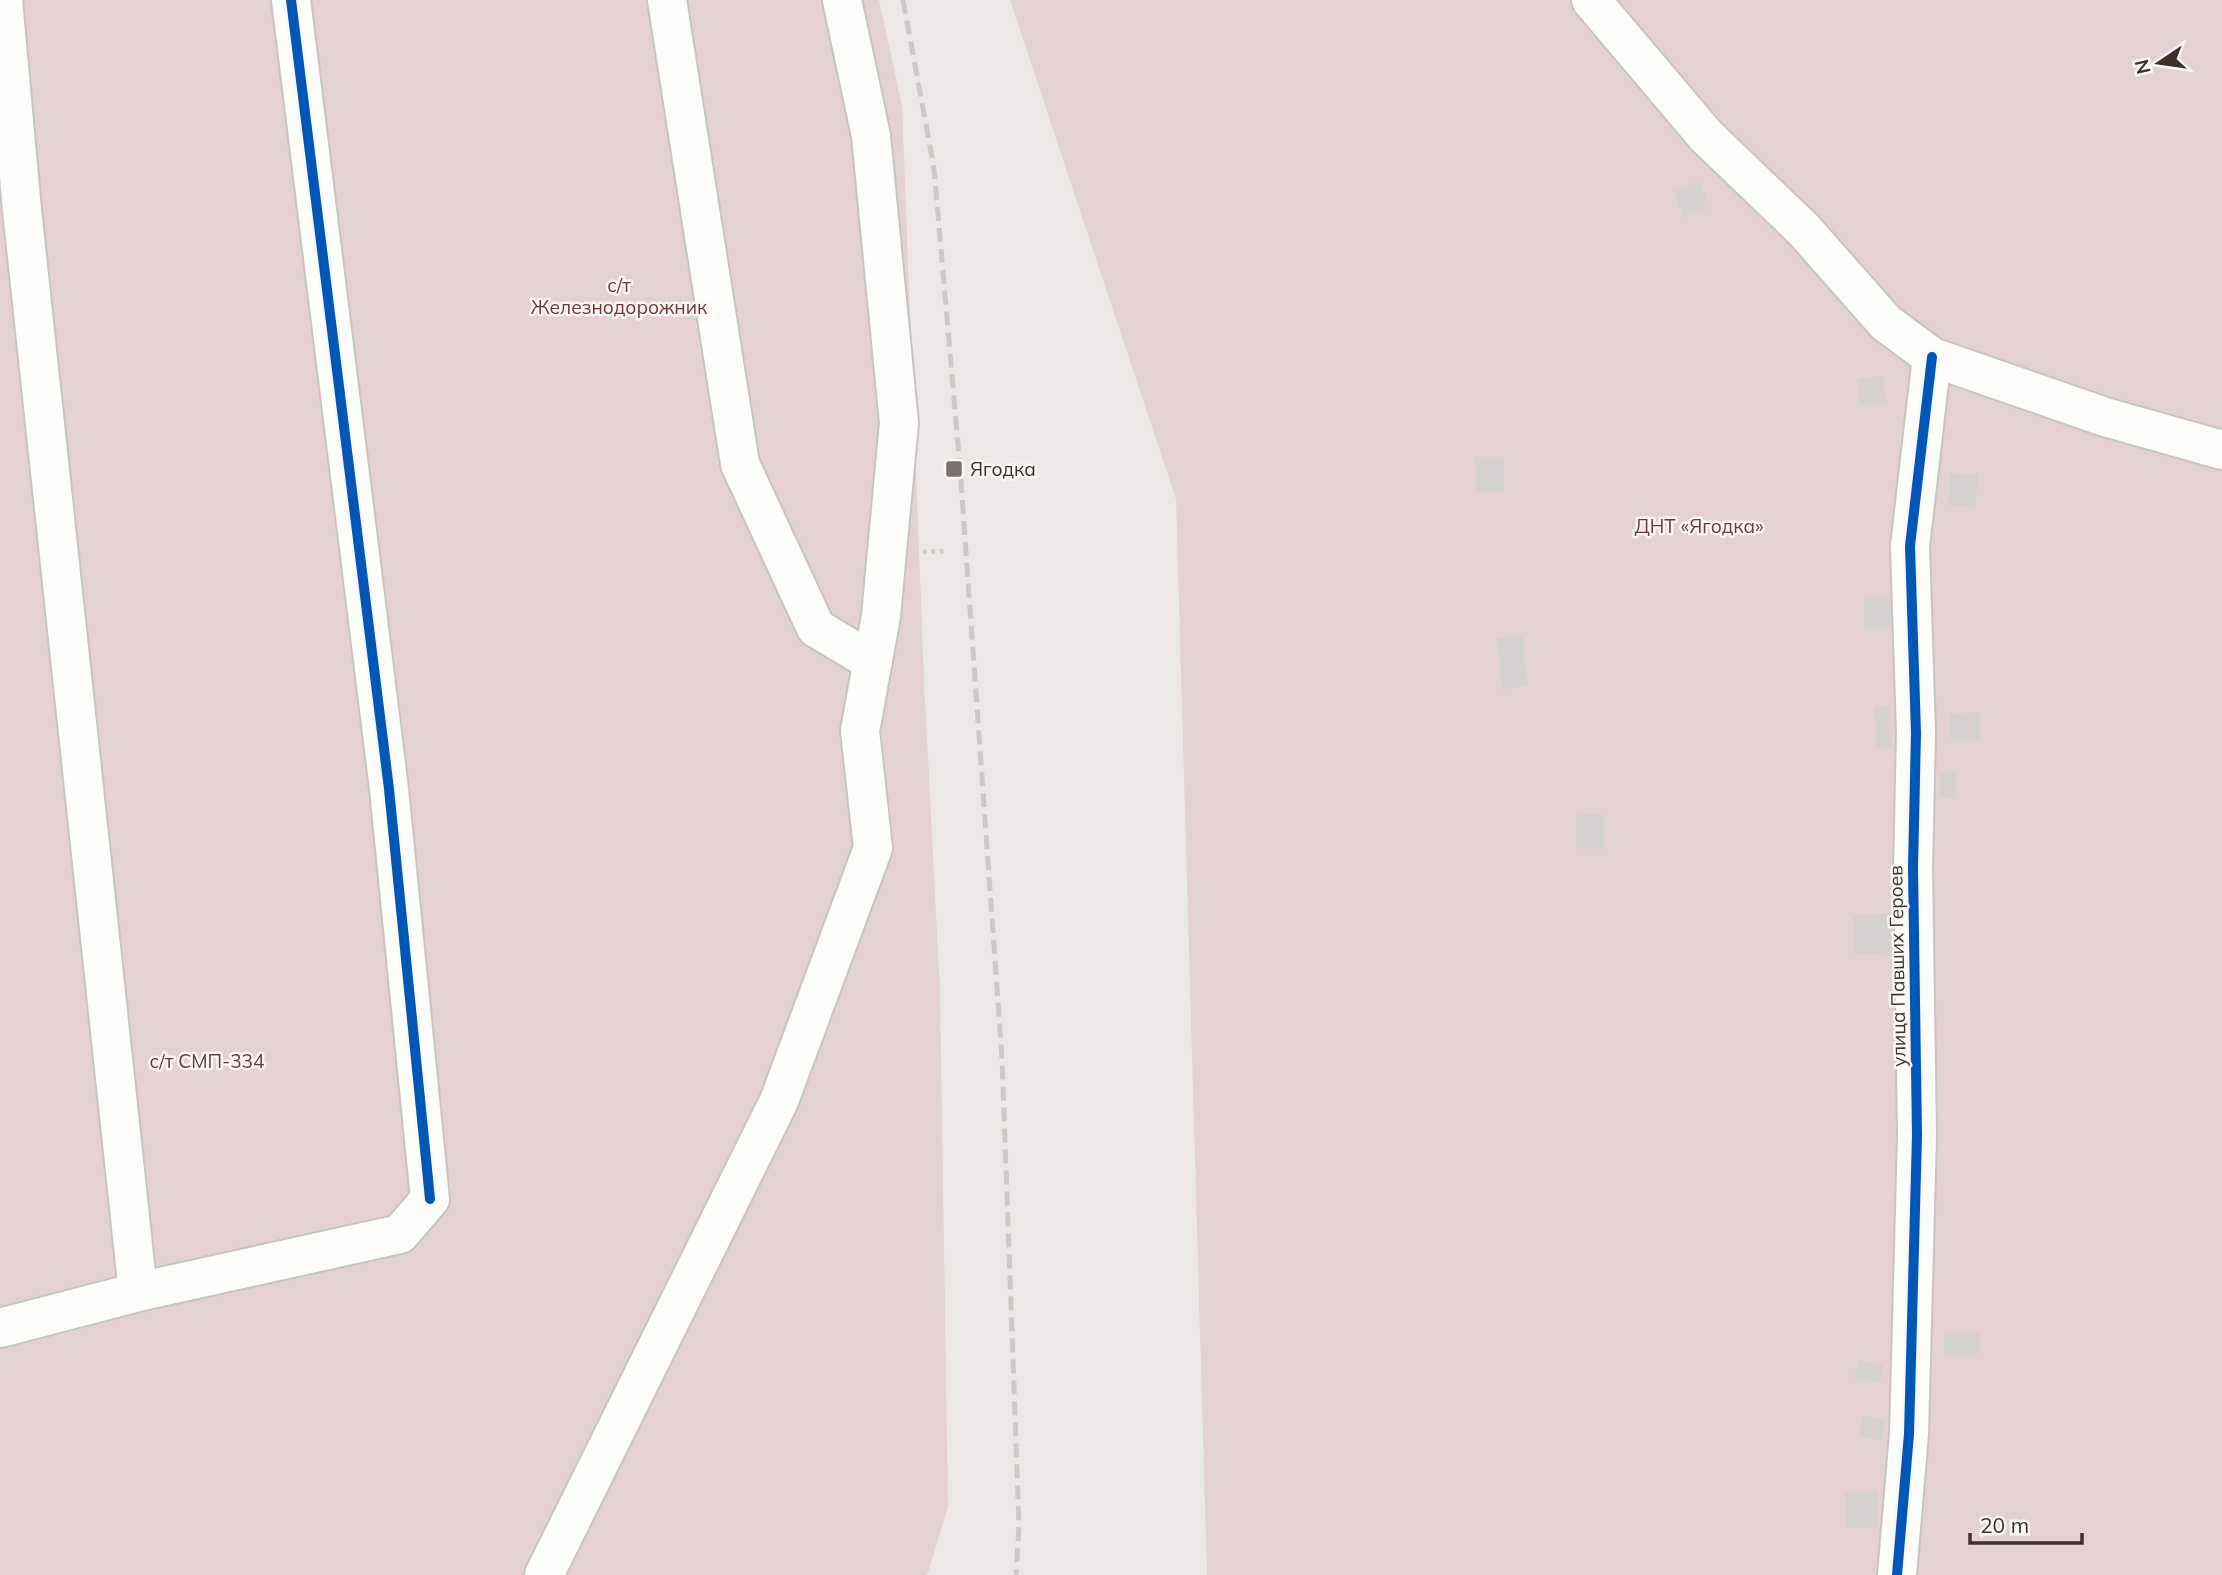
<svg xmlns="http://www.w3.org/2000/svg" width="2222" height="1575" font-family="Mulish,sans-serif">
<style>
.green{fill:#e4d1d2}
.building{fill:#d4d1d0}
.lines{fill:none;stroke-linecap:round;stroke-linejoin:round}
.minor-casing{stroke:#c8c4c3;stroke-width:42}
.path{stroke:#cec8c6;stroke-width:4.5;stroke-dasharray:3.5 5;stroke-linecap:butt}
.minor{stroke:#fcfcfb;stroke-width:38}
.rail{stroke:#ccc9c8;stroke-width:5;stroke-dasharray:14 7;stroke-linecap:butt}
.cycleway-casing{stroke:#faf7f6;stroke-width:15}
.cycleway{stroke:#0057b8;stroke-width:10}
.poi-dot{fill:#7c7069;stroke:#faf7f6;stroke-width:2.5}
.labels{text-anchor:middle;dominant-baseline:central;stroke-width:5;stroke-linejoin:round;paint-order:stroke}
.park-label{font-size:19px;fill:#743630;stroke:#faf7f6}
.poi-label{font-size:19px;fill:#3f3025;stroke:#faf7f6;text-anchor:start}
.street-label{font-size:19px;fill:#3f3025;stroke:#faf7f6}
</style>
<rect width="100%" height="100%" fill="#ece8e7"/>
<path class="green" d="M0,0H879L902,106L924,681L940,992L948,1507L927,1575H0Z
M1010,0H2222V1575H1207L1176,499Z"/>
<path class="building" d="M1699,182L1710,206L1684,217L1674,192Z
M1883,376L1886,402L1860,405L1857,379Z
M1475,457H1504V492H1475Z
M1951,473L1978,475L1975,507L1948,505Z
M1864,599H1892V628L1864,629Z
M1522,636L1528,686L1502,689L1497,638Z
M1889,706L1892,747L1877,748L1874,707Z
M1979,712L1980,739L1951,741L1949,714Z
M1940,772L1957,773L1955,798L1939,797Z
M1577,813L1605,815L1603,849L1576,848Z
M1893,913L1895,952L1855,955L1853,915Z
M1944,1333H1980V1353H1944Z
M1858,1360L1883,1365L1879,1383L1855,1378Z
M1862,1416L1885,1419L1882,1440L1859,1437Z
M1845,1491H1878V1527L1846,1528Z"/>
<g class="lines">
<g class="minor-casing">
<path id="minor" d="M3,0L22,210L138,1292
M667,0L740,464L816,628L873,662
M1591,0L1706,136L1804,230L1886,323L1932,357L2105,417L2222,450
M0,1328L138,1292L400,1234L430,1199L389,789L291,0
M544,1575L779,1101L873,848L860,731L881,616L899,423L871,136L842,0
M1897,1575L1909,1434L1917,1135L1913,868L1916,733L1910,546L1932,357"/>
</g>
<path class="path" d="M923,552L944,551"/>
<use href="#minor" class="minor"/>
<path class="rail" d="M903,0L934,168L960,468L1002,1058L1019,1525L1016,1575"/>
<g class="cycleway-casing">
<path id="cycleway" d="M291,0L389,789L430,1199
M1897,1575L1909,1434L1917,1135L1913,868L1916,733L1910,546L1932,357"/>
</g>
<use href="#cycleway" class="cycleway"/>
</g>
<rect class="poi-dot" x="945" y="460" width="18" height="18" rx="3.5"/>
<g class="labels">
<g class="park-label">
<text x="619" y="285">с/т<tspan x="619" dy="22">Железнодорожник</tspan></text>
<text x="1699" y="526">ДНТ «Ягодка»</text>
<text x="207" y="1061">с/т СМП-334</text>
</g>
<g class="poi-label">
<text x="970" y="469">Ягодка</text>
</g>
<g class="street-label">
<text transform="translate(1897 966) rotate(-91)">улица Павших Героев</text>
</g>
</g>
<g transform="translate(2159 63) rotate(257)" stroke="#faf7f6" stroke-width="5" paint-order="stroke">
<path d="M0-5L12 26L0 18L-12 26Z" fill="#3f3025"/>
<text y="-10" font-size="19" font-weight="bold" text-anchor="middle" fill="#3f3025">N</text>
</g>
<path d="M1970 1533v10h112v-10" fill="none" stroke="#3f3025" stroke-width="3.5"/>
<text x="1980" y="1533" font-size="21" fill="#3f3025" stroke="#faf7f6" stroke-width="5" paint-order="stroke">20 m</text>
</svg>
